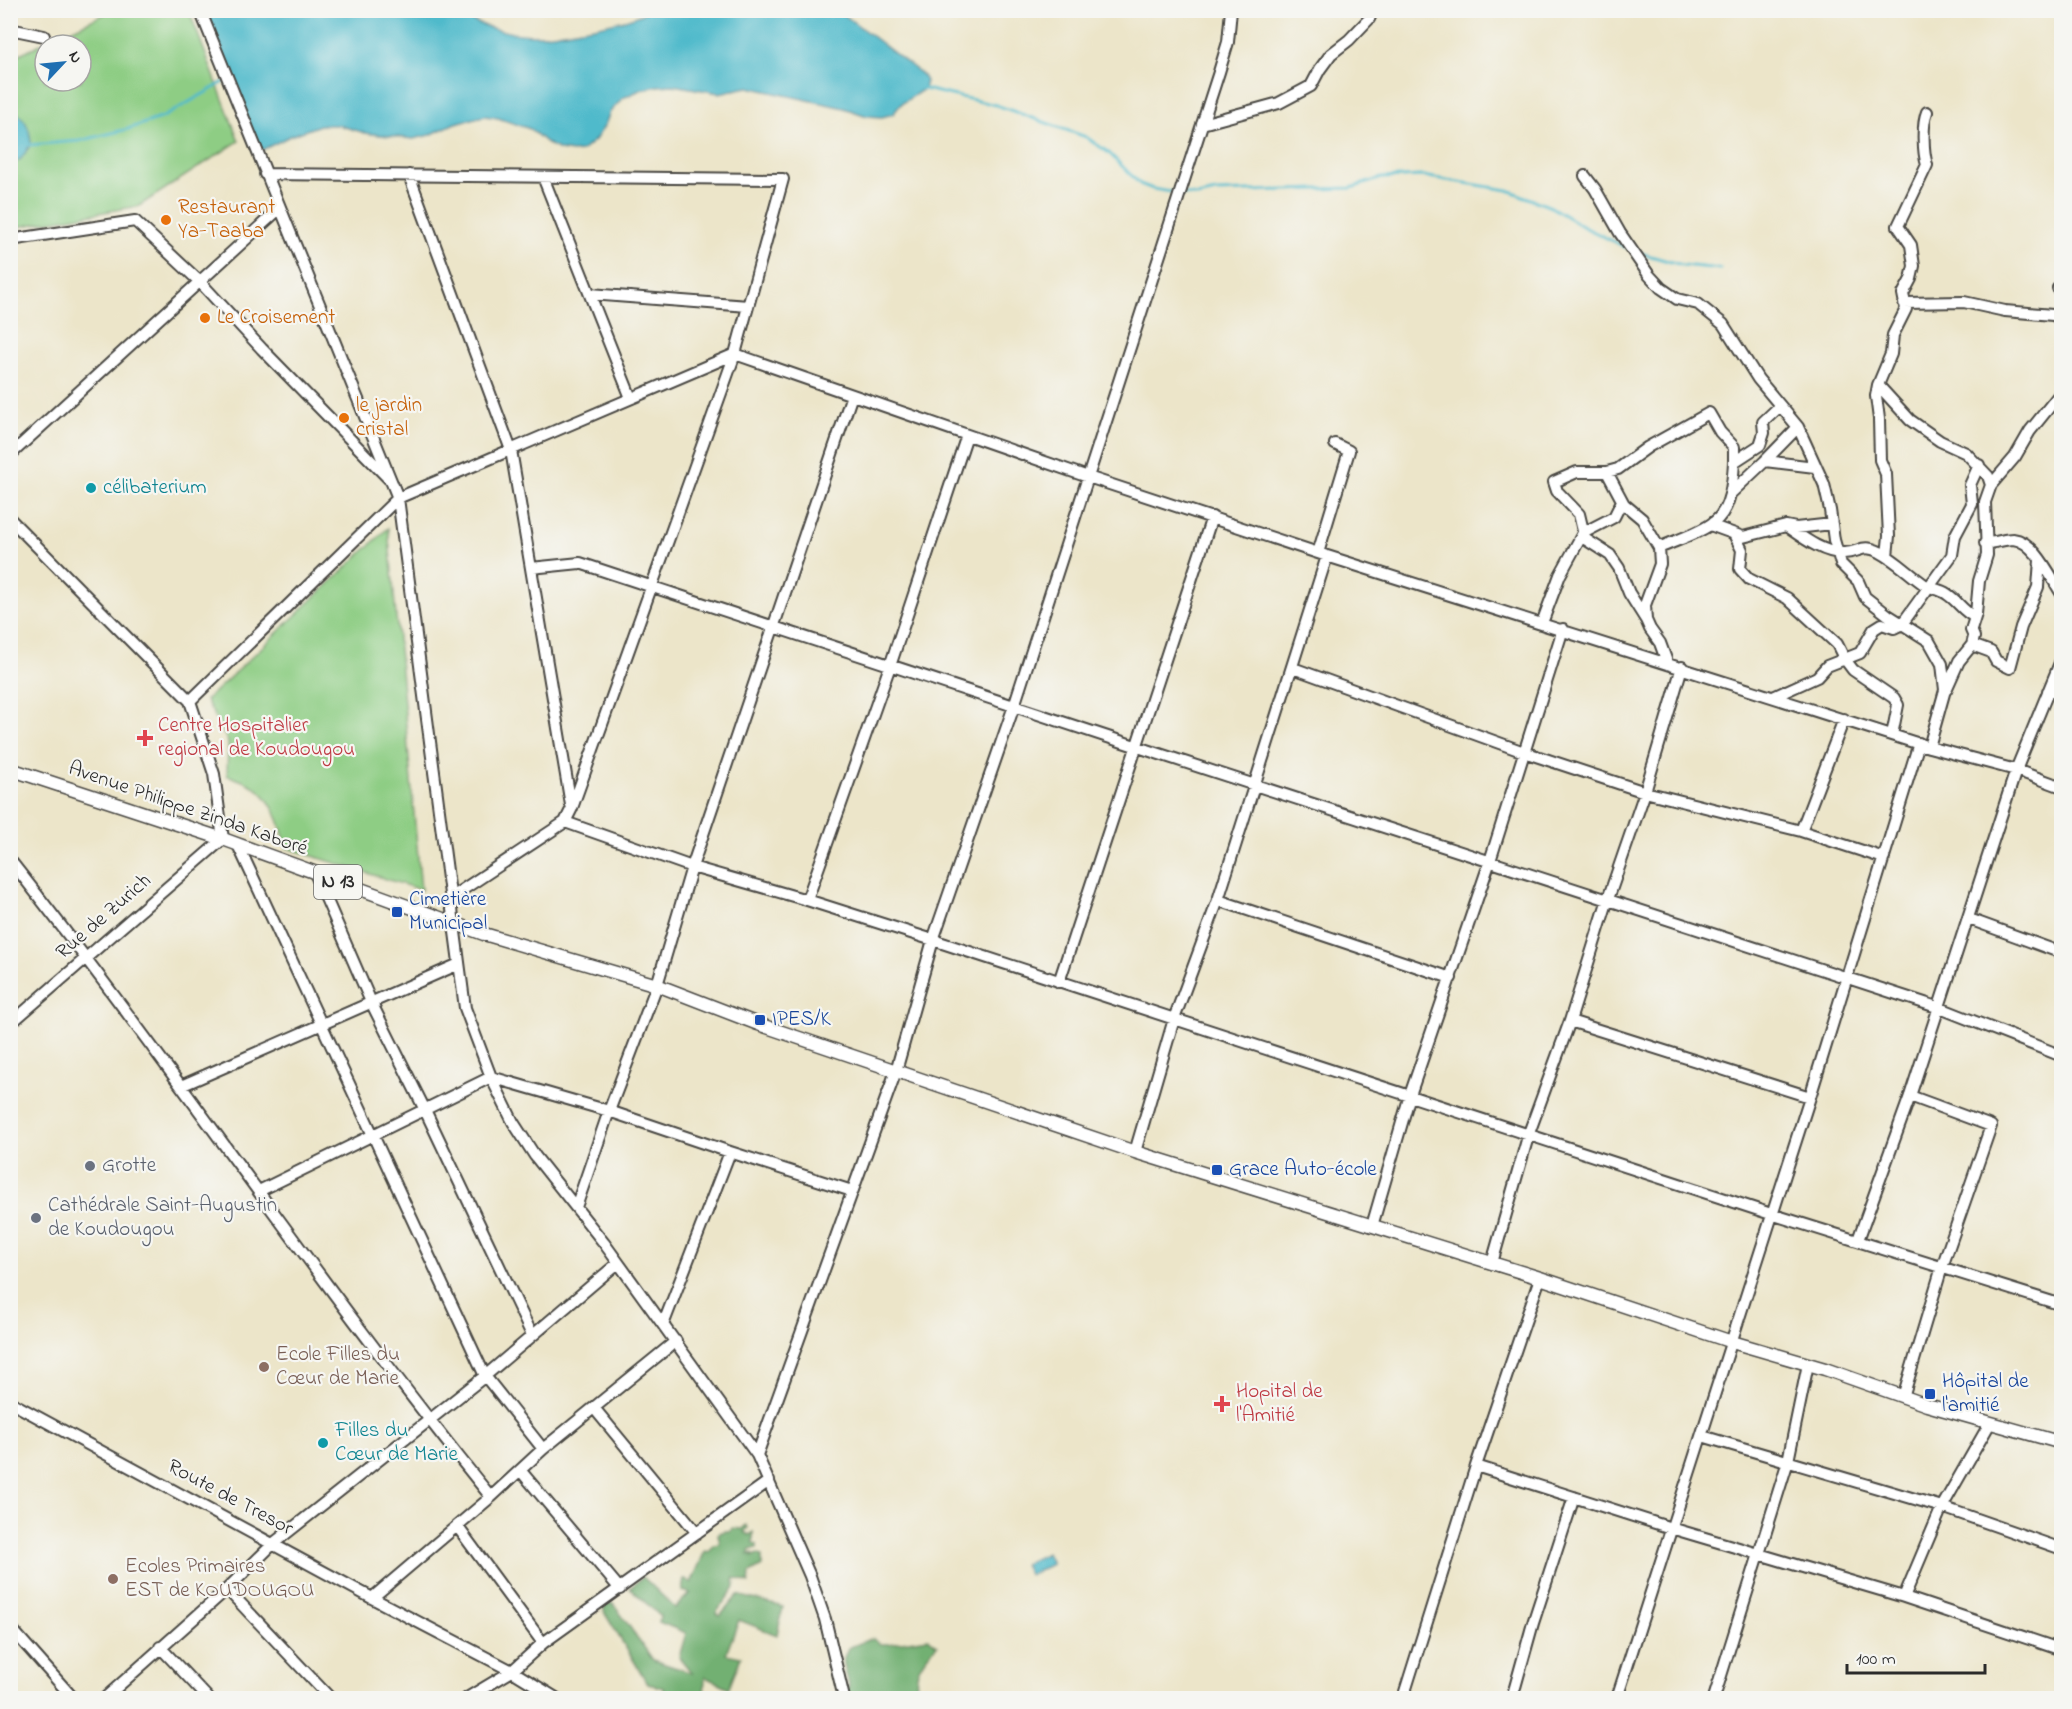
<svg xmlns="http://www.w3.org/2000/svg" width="2072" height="1709" font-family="'Indie Flower',sans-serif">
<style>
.green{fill:#8ecd84;stroke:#5c7c58;stroke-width:1.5;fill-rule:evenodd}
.forest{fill:#72b072;stroke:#4e6e4e;stroke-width:1.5}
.water{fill:#4fbacb;stroke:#3d727b;stroke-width:1.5}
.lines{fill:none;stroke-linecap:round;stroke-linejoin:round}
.stream{stroke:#4fbacb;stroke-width:3}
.minor-casing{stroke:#484743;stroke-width:14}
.major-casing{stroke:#484743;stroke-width:15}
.minor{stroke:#fff;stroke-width:10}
.major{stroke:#fff;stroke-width:12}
.food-dot{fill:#e8710a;stroke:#f6f6f2;stroke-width:2}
.culture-dot{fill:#0f9aa8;stroke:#f6f6f2;stroke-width:2}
.health-dot{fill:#e0444e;stroke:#f6f6f2;stroke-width:2}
.transit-dot{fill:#1a4fb4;stroke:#f6f6f2;stroke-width:2}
.worship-dot{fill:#6b7280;stroke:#f6f6f2;stroke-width:2}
.education-dot{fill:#8d6e63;stroke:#f6f6f2;stroke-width:2}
.labels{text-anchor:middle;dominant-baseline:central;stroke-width:4.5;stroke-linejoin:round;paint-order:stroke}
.shield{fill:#f6f6f2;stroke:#686867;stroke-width:1.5}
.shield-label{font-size:20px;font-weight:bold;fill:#2b2b2b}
.food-label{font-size:21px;fill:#c56008;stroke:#f6f6f2;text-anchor:start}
.culture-label{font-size:21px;fill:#0d838f;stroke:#f6f6f2;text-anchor:start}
.health-label{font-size:21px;fill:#be3a42;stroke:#f6f6f2;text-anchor:start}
.street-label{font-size:21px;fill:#2b2b2b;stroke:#f6f6f2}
.transit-label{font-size:21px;fill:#164399;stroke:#f6f6f2;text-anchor:start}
.worship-label{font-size:21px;fill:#5b616d;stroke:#f6f6f2;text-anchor:start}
.education-label{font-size:21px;fill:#785e54;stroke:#f6f6f2;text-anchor:start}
</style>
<rect width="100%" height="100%" fill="#f6f6f2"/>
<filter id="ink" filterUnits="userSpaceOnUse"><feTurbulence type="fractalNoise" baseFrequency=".0167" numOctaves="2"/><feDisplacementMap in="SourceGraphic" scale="12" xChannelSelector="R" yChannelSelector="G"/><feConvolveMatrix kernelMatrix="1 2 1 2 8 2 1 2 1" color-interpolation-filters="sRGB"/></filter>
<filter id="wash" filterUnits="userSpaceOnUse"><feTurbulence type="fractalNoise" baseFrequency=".008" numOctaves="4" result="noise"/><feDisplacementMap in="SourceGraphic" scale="24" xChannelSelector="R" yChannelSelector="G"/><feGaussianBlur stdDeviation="1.35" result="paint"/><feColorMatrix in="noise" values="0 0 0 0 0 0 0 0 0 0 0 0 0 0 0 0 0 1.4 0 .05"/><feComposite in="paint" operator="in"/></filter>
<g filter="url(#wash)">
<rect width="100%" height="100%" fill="#ece5c9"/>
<path class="green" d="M111,11H189L239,141L139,206L11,228V58ZM45,45H81V81H45Z
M388,528L421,890L287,848C281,826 274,799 253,786C246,781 235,779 227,775L228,742L206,700Z"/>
<path class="forest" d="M746,1525L748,1528L744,1532L749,1535L753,1532V1543L757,1544V1548L750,1550L748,1555L753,1553L752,1557L757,1554L762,1556V1566L750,1573L749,1583L734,1578L735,1587L716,1613L720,1616L738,1595L783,1607L777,1635L739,1620L726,1654L741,1657L729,1688L705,1677L704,1698H664V1688L648,1684L604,1612L605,1604L613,1603L653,1660L692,1673L679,1657L686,1633L659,1622L660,1616L630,1588L643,1577L675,1608L690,1593L682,1591L684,1579L691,1583L705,1551L709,1552L714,1545L720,1544L718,1534L724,1531H731L732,1528L742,1529Z
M872,1638L880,1644H888L928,1638L937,1645C926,1656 910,1674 919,1691C921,1693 924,1695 925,1698H845L849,1685L843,1660L848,1648Z"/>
<path class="water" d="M200,11H453C481,28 519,38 552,34C566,32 580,29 594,27C611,23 632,20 647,11H839L914,68L923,76L926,81L924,89L901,104L893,114L882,117L867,116L844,108L748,87L719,93L673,85L657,86L640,90L623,98L610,112L605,125L595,140L582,151L572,152L560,150L548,144L530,129L498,118L485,116L455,123L430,135L413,139L365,133L338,125H320L290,136L256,153Z
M11,108C25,118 30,126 31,144L21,159L11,164Z
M1047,1553L1052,1564L1029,1575L1024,1564Z"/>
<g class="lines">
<path class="stream" d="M920,88L996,105L1086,137L1109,153L1140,184L1153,189L1197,196L1216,192L1351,188L1382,178L1422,176L1508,190L1551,207L1584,227L1625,247
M29,145L79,141L128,129L163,117L224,82
M1637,252L1682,265L1720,269"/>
</g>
</g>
<g filter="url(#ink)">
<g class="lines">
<g class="minor-casing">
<path id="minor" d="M200,10L398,498L465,1008L491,1077L513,1122L535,1156L604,1243L757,1455L810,1576L825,1619L844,1698
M10,12L11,10
M10,29L44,36
M1202,124L1279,103L1311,86L1320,69L1331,54L1349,40L1369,19L1373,10
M265,174L783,179L735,354L572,808L565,822L450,898
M409,175L511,450L571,805
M1585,176L1595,189L1620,233L1649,275L1661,288L1677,299L1698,304L1723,324L1758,379L1798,427L1824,484L1830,510L1834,540L1841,564L1858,581L1865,597L1888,615L1929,641L1942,664L1945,690L1929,747
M543,177L631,398
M10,240L135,221L200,282L262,349L389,479
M2062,283L2058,288L2062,298
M590,294L748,306
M1904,303L1964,302L2005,311L2053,315L2062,319
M1878,385L1910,420L1940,441L1966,453L1988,476L1991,485L1985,502L1987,555L1979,581L1976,614L1971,630L1974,637L1972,645L1959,661L1946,690
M10,455L279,209
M1765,461L1798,427
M1607,472L1624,504L1642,519L1659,548L1660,564L1645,605L1646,620L1650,629L1660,643L1667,662
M1991,485L2015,457L2030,431L2059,395L2062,388
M1730,494L1765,461L1815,467
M10,519L190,701L214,774L223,839L10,1024
M1710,525L1743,537L1786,526L1796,528L1832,524
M1786,526C1802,537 1824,554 1844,553C1861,553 1860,543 1880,552C1897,561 1909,574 1925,585C1932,589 1940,589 1947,594C1958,601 1963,612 1975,617
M1734,534L1742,550L1740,569L1749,579L1787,598L1837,644L1844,658L1853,670L1894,698L1898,705L1892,735
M1985,543C1995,543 2005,539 2013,539C2035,541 2051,578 2062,594
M1659,548C1676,540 1699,534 1714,522C1731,510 1733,480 1734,462L1760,445L1764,433L1763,422L1780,406
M1318,553L1349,451L1335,444
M1887,556L1889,536L1886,474L1880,460L1879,419L1876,396L1878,385L1891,354L1893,335L1906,309L1903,294L1911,279L1914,266L1911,245L1898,226L1927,165C1923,152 1922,124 1927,112
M531,568L580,563L1135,746L1940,1008L2062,1056
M1646,620L1629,593L1619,568L1610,555L1585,539L1579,514L1557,491L1554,482L1577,472H1607L1618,469L1648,447L1709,413L1720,432L1734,447V462
M1542,623L1560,575L1583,533L1614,517L1622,501
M1972,645L1991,652L1996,661L2010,668L2021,627L2038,587L2040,560
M1293,668L1524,752L1645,792L1801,831L1884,858
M2048,691L2062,693
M1773,697L1817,677L1827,666L1860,653L1874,629L1882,624L1894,628L1902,624L1952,555L1955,536L1972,504L1970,485L1979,465
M190,701L398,498L735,354L1088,477L1327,556L1929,747L2016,770L2062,787
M565,822L692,867L807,900L933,940L1771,1214L2062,1305
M1801,831L1844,719
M238,845L485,1376L543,1449
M10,860C175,1069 323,1290 491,1497
M315,873L371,1002L425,1110L532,1335
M807,900L890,666L967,435
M1218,900L1451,978
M1969,919L2062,953
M1059,982L1212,517
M1570,1021L1810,1097
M181,1086L459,964
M1135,1152L1174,1019L1218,900L1327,556
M259,1191L491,1077L609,1111L730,1152L852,1191
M576,1207L609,1111L657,985L692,867L852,395
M1372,1226L1410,1095L1490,861L1563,629
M1858,1240L1910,1096L2016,770L2062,658
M1492,1263L1529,1133L1570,1021L1608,899L1645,792L1682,667
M663,1325L730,1152
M1903,1397L1942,1267L1991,1126L1910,1096
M10,1402L372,1598L512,1671L556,1698
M594,1408L697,1533
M1702,1436L1942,1507L2062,1549
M757,1455L896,1071L933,940L1014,706L1219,72L1228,42L1231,10
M1476,1466L1671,1528L1904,1597L2062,1650
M520,1470L620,1589
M457,1526L543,1643
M227,1589L330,1698
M1904,1597L1942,1507L1990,1423
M372,1598L491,1497L543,1449L676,1341
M10,1627L73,1698
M160,1647L208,1698
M105,1698L227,1589L274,1543L485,1376L618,1263
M467,1698L512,1671L543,1643L769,1481
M1403,1698L1476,1466L1540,1278
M1512,1698L1533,1623L1574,1497
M1617,1698L1810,1097L1919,743
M1714,1698L1788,1461L1808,1364"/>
</g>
<g class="major-casing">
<path id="major" d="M10,769L223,839L484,934L657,985L758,1024L1135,1152L1540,1278L1732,1342L1825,1369L1927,1405L2062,1443"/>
</g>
<use href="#minor" class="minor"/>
<use href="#major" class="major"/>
</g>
</g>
<g class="food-dot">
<circle cx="166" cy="220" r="6"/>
<circle cx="205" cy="318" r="6"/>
<circle cx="344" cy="418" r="6"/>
</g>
<g class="culture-dot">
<circle cx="91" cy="488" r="6"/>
<circle cx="323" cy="1443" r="6"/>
</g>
<g class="health-dot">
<path d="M142 729h6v6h6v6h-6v6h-6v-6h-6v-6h6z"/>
<path d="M1219 1395h6v6h6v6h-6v6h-6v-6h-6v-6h6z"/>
</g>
<g class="transit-dot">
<rect x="391" y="906" width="12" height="12" rx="3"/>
<rect x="754" y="1014" width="12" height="12" rx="3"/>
<rect x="1211" y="1164" width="12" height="12" rx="3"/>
<rect x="1924" y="1388" width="12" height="12" rx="3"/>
</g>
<g class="worship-dot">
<circle cx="90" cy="1166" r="6"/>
<circle cx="36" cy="1218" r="6"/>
</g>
<g class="education-dot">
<circle cx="264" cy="1367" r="6"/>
<circle cx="113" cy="1579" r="6"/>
</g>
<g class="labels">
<rect class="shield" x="314" y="865" width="48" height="34" rx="4.5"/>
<g class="shield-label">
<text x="338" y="882">N 13</text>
</g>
<g class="food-label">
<text x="178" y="208">Restaurant<tspan x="178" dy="24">Ya-Taaba</tspan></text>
<text x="217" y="318">Le Croisement</text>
<text x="356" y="406">le jardin<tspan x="356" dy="24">cristal</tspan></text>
</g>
<g class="culture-label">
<text x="103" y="488">célibaterium</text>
<text x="335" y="1431">Filles du<tspan x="335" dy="24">Cœur de Marie</tspan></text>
</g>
<g class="health-label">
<text x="158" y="726">Centre Hospitalier<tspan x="158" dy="24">regional de Koudougou</tspan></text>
<text x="1236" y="1392">Hopital de<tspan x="1236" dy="24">l'Amitié</tspan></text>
</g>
<g class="street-label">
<text transform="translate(188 809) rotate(19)">Avenue Philippe Zinda Kaboré</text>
<text transform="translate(104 917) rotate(-41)">Rue de Zurich</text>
<text transform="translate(230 1498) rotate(28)">Route de Tresor</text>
</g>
<g class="transit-label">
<text x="409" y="900">Cimetière<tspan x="409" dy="24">Municipal</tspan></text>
<text x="772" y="1020">IPES/K</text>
<text x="1229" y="1170">Grace Auto-école</text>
<text x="1942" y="1382">Hôpital de<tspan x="1942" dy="24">l'amitié</tspan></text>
</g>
<g class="worship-label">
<text x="102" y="1166">Grotte</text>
<text x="48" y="1206">Cathédrale Saint-Augustin<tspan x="48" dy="24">de Koudougou</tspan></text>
</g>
<g class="education-label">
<text x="276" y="1355">Ecole Filles du<tspan x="276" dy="24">Cœur de Marie</tspan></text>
<text x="125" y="1567">Ecoles Primaires<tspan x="125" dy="24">EST de KOUDOUGOU</tspan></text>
</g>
</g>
<rect width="2072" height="1709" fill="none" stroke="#f6f6f2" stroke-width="36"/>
<g transform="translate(63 63) rotate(64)"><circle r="28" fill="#f6f6f2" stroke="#a5a5a2" stroke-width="1.5"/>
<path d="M0-4.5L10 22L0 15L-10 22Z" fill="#1f6fb2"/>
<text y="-9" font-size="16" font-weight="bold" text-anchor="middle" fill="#2b2b2b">N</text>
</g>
<path d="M1847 1664v9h138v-9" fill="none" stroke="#2b2b2b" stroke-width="3"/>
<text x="1856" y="1664" font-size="18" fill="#2b2b2b" stroke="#f6f6f2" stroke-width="4.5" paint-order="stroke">100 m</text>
</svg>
